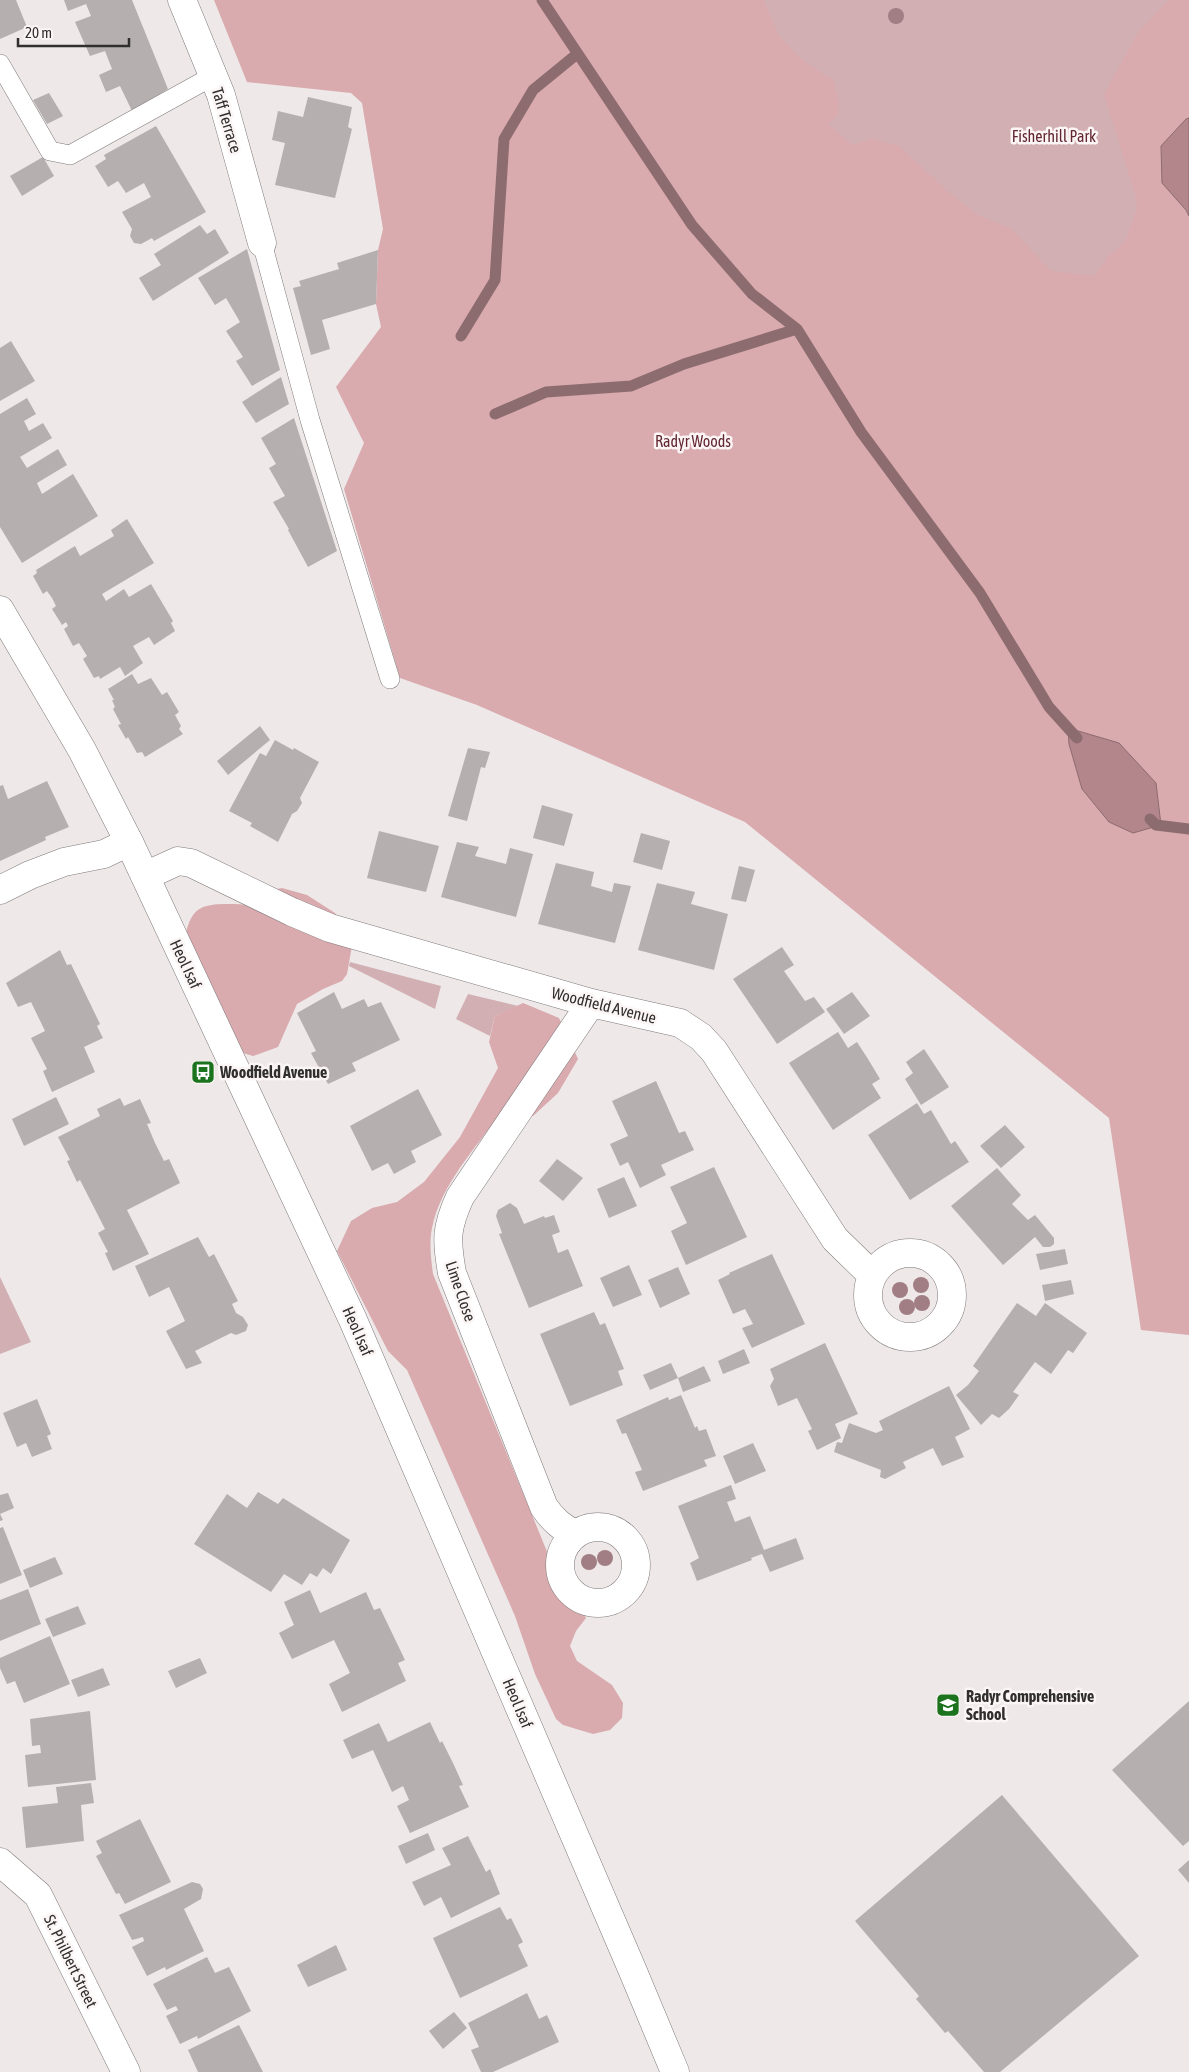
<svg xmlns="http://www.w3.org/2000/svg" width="1189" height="2072" font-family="'Asap Condensed',sans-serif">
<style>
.green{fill:#d2afb3}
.forest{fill:#d9aaae}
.water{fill:#b3868b;stroke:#8c6c6f}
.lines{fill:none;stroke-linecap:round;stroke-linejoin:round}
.stream{stroke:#8c6c6f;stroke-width:11}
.building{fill:#b6afb0}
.service-casing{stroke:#807a7b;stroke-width:20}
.minor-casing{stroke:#807a7b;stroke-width:29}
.secondary-casing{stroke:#807a7b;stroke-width:29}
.service{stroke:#fff;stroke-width:19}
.minor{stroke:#fff;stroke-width:28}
.secondary{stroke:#fff;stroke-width:28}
.tree{fill:#a17e83}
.labels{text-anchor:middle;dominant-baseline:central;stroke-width:5;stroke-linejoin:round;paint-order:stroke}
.street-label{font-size:16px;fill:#312e2e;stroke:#fcf5f5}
.park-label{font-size:16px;fill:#622731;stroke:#fcf5f5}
.poi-label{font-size:16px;font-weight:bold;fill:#312e2e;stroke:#fcf5f5;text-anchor:start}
</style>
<rect width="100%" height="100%" fill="#eee8e8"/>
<path class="green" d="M683,0H1189V425L844,139Z
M350,962L441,986L435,1009L349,966Z
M468,994L518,1006L495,1016L490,1036L456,1019Z
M0,1277L31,1342L0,1354Z"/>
<path class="forest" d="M214,0H764L779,36L802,60L833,80L839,103L838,115L828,124L853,145L871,139L899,146L953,196L978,215L1011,229L1051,271L1094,276L1109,255L1120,247L1127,237L1137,208L1135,194L1104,94L1139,31L1169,0H1189V118L1186,119V210L1189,216V1335L1141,1330L1109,1118L745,822L477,705L400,678L344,489L364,443L336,387L381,327L376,304L378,250L383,229L362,103L351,93L247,82Z
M282,888L307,895L335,913L352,946L347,974L342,981L323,989L297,1004L278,1047L253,1056L243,1053L180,967C190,905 189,901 254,905L266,891Z
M523,1003L559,1018L578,1059L558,1093L533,1116L501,1112C476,1148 441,1184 432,1228C429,1243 431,1259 433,1274L548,1554L549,1575C564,1587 581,1600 586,1618L576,1631L570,1646L577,1661L612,1685L623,1703L622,1718L610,1730L593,1734L563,1725L556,1719L535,1674L515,1616L407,1370L388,1351L337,1251L351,1221L372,1208L397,1202L424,1182L460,1137L498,1068L489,1042L495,1016Z"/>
<path class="water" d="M1189,118V216L1186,210L1162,183L1161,146L1186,119Z
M1068,728L1119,743L1156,783L1161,825L1133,833L1109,822L1082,789L1069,744Z"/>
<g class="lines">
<path class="stream" d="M542,0L692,225L752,294L797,329L861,432L980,593L1049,707L1077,738
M461,336L495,280L504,139L533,90L577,54
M495,414L546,392L631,386L684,364L797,329
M1150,819L1156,825L1189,829"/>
</g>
<path class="building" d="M0,0H16L27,27L0,39Z
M64,0H132L168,89L132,111L120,86L106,92L99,75L112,69L105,51L90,56L75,22L91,16L86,4L68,11Z
M49,93L63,116L47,124L33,100Z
M308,97L352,107L348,127L352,129L335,198L275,185L285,143L272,140L278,111L303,117Z
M156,126L206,212L154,241L152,238L141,244L134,243L130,236L132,229L122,212L151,197L144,183L126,193L118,181L108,187L95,166L106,159L104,155Z
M43,157L54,176L22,196L10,176Z
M200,225L207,234L215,229L229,253L153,301L139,278L161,265L154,254Z
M247,249L280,370L252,386L236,361L243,357L226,331L240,322L226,298L215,305L198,278Z
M378,250L376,304L322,320L330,349L311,355L293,288L301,286L299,281L339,269L337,263Z
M11,341L35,381L0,401V348Z
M281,377L289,404L256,423L242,402Z
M27,398L36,414L24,421L29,431L43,423L52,438L20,457L27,468L58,449L67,465L37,483L42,494L73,474L98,516L22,563L0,527V414Z
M294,418L337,551L308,567L288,530L289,529L273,502L285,496L269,468L276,464L261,438Z
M127,519L154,563L102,594L106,601L124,589L129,597L151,584L173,621L171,623L175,631L154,645L149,637L133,646L143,663L125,676L120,667L100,679L99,676L94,678L83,659L87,656L79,643L73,646L64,629L68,626L66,622L62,625L52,609L56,606L52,598L47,591L43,594L33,576L37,573L36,570L75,546L80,556L114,536L111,530Z
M132,674L138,684L151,678L162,695L167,692L179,712L175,715L181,726L179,729L183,734L145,757L142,752L137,753L128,737L126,739L118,725L121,724L113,709L115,707L112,700H114L108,689Z
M260,726L270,740L228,775L217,761Z
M275,740L293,750L294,748L319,762L300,798L302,803L297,811L292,814L278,842L250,826L252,823L229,811L260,753L266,756Z
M468,748L490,752L485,768L481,767L467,821L448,816Z
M47,781L69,827L45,837L46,840L0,861V786L3,785L8,799Z
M542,805L573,814L564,846L533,838Z
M379,831L439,846L426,892L367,878Z
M641,833L670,841L662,870L633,862Z
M457,842L479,847L475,856L506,864L510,848L533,854L516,917L441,897Z
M556,863L594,872L591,886L612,892L614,883L631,886L615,943L538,924Z
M739,866L755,870L746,902L731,899Z
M657,883L695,892L691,904L728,914L714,970L638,950Z
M782,947L794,965L784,971L805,1001L814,997L825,1012L777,1044L733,979Z
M60,950L67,965L71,964L100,1024L97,1026L103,1038L84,1047L95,1072L52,1092L43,1071L47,1069L31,1038L45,1031L31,1002L18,1007L6,983Z
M334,992L342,1009L364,999L368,1007L381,1002L400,1040L352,1063L356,1071L328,1084L311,1053L316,1051L297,1013Z
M852,992L870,1016L844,1034L826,1009Z
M838,1032L848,1048L857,1042L868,1059L880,1079L872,1084L881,1098L833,1130L789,1063Z
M924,1049L949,1087L921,1105L905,1079L913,1073L906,1062Z
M656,1081L679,1133L685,1131L694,1150L661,1165L666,1175L640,1188L628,1162L620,1166L610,1144L628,1136L612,1101Z
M418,1089L442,1135L411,1151L416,1162L394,1174L388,1163L372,1171L350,1126Z
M56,1097L69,1124L24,1146L12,1119Z
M120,1098L124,1106L140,1099L151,1123L147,1124L155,1143L164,1161L169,1159L180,1183L127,1210L149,1254L113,1271L105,1253L108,1252L98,1233L105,1229L80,1180L77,1182L67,1161L70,1160L58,1137L100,1116L97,1109Z
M917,1103L924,1114L931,1110L951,1144L955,1141L969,1162L910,1200L868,1135Z
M1005,1125L1025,1147L1001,1168L980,1146Z
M557,1159L583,1178L563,1201L539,1181Z
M714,1167L747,1237L686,1265L671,1231L687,1223L670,1187Z
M997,1168L1021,1195L1012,1204L1028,1220L1035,1215L1054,1238V1244L1050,1247H1043L1035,1237L1003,1265L951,1206Z
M624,1177L637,1206L609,1218L597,1189Z
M510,1203L517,1208L524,1224L544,1216L545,1218L554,1215L560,1232L552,1235L558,1253L568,1249L583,1286L529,1308L499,1234L502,1233L496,1216L498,1210Z
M198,1237L209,1257L214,1254L238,1301L232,1304L236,1313L243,1317L248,1325L246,1331L236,1335L231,1333L195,1351L202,1363L186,1369L166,1331L185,1321L169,1287L149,1297L135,1266Z
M1065,1249L1068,1264L1040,1270L1036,1254Z
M772,1254L805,1324L752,1348L742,1328L753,1324L745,1309L733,1314L718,1280L730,1274L729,1273Z
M629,1265L642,1295L613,1307L600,1278Z
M678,1267L690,1294L660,1308L648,1280Z
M1071,1280L1074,1294L1045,1301L1042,1285Z
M1017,1303L1036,1316L1045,1303L1087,1333L1073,1353L1068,1350L1051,1374L1035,1362L1013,1392L1019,1395L1009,1409L999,1418L992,1414L981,1425L956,1395L968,1385L979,1371L973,1366Z
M594,1312L600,1325L605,1323L624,1369L618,1371L623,1385L570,1406L540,1334Z
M825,1343L858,1414L835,1424L841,1438L817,1450L808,1431L812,1429L797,1398L778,1406L770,1386L774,1379L770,1369Z
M744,1349L750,1363L723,1374L718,1361Z
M671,1363L678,1378L650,1390L643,1375Z
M704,1366L711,1381L683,1392L678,1378Z
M949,1386L970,1429L955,1437L964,1457L942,1466L933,1448L903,1462L906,1468L885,1479L880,1477L881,1470L834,1452L837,1442L842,1443L849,1423L876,1433L883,1430L879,1421Z
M681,1395L695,1428L697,1426L699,1431L706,1429L716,1456L704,1460L707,1466L643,1491L635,1472L642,1470L626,1433L622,1434L616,1420L668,1397L669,1400Z
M37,1399L51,1434L47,1436L52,1449L32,1457L26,1443L17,1447L3,1413Z
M753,1443L766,1471L735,1484L723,1456Z
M731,1485L736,1499L727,1502L735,1522L750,1516L764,1550L796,1538L804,1559L770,1572L762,1554L751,1558L752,1560L697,1581L690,1563L699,1558L678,1506Z
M258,1492L278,1504L283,1498L350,1540L331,1574L323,1568L317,1577L310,1573L302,1585L284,1574L271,1592L194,1544L227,1494L247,1508Z
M8,1493L14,1508L0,1514L3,1520L0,1521V1495Z
M3,1527L22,1575L0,1584V1528Z
M55,1557L63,1574L30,1588L23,1570Z
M28,1589L41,1624L0,1641V1600Z
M310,1590L320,1613L366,1592L374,1610L380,1608L405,1660L398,1663L406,1681L342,1712L329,1684L350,1673L334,1640L292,1659L279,1633L294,1625L284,1602Z
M78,1606L86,1624L53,1637L45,1619Z
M50,1636L70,1684L24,1703L15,1681L7,1684L0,1668V1658Z
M200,1658L207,1673L176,1688L168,1671Z
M103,1668L110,1685L78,1697L71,1680Z
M1189,1701V1841L1183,1846L1112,1770Z
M90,1711L96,1780L28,1787L25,1755L41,1753L40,1745L32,1746L30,1719Z
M430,1722L440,1743L442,1741L453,1763L463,1785L459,1786L469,1807L410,1833L397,1806L409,1800L403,1786L392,1792L373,1750L352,1759L343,1740L379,1723L388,1742Z
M91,1783L94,1803L81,1805L84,1841L26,1848L22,1807L58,1803L56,1787Z
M1002,1795L1139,1956L1000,2072H984L948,2031L945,2033L916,1999L919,1996L855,1921Z
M140,1819L171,1882L125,1904L119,1893L116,1894L96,1856L102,1853L96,1841Z
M428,1833L435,1850L406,1864L398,1846Z
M468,1836L486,1872L490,1869L500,1894L451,1918L441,1897L424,1906L412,1882L451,1865L442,1848Z
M1189,1860V1883L1178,1870Z
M192,1882L200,1884L203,1889L201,1899L184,1909L204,1951L166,1970L165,1967L147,1976L132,1947L144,1941L143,1937L132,1940L119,1915Z
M500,1907L507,1920L511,1918L523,1942L518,1945L528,1966L460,1998L433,1938Z
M336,1945L347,1970L308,1987L297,1965Z
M207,1957L215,1973L229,1967L251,2011L198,2039L197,2036L180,2044L166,2016L178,2010L176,2006L167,2010L153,1984Z
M527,1993L539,2019L547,2015L559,2042L493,2072H481L471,2050L479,2047L468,2023Z
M454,2012L467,2028L443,2049L429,2031Z
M239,2025L263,2072H198L188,2050Z"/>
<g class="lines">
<g class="service-casing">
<path id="service" d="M0,64L50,151L70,155L213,76
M262,243L310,420L390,679"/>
</g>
<g class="minor-casing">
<path id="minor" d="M182,0L221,95L262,243
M145,876L178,861L191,863L292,912L330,928L591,1003L680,1023L701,1037L714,1051L835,1239L872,1275
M0,890L30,875L64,862L104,854L129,842
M868 1295a42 42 0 1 1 84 0a42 42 0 1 1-84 0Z
M560 1565a38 38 0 1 1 76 0a38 38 0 1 1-76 0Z
M575,1534C561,1527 553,1520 544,1507L452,1273C446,1239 446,1228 460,1197L591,1003
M0,1862L38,1895L126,2072"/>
</g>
<g class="secondary-casing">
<path id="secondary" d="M0,610L82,750L129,842L353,1320L632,1969L675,2072"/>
</g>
<use href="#service" class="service"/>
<use href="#minor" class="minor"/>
<use href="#secondary" class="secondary"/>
</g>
<g class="tree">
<circle cx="896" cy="16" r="8"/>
<circle cx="921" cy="1285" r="8"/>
<circle cx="900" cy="1290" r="8"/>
<circle cx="922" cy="1303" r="8"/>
<circle cx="907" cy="1307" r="8"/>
<circle cx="605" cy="1558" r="8"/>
<circle cx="589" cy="1562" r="8"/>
</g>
<defs>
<g id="bus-square" transform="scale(1.25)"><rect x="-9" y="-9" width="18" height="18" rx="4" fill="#1b731e" stroke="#fcf5f5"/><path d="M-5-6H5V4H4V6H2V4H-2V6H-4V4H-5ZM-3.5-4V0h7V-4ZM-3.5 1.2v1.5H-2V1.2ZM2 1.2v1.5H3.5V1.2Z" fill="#fff"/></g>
<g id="school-square" transform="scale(1.25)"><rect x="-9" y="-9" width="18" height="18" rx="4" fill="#1b731e" stroke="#fcf5f5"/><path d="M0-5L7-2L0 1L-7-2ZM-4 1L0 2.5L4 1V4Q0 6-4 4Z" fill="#fff"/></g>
</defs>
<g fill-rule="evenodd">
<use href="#bus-square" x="203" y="1072"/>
<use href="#school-square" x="948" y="1705"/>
</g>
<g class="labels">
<g class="street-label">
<text transform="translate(227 120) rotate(73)">Taff Terrace</text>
<text transform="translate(186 964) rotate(65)">Heol Isaf</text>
<text transform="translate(604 1005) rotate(14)">Woodfield Avenue</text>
<text transform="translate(461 1291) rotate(71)">Lime Close</text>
<text transform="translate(358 1331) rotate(66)">Heol Isaf</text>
<text transform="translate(518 1703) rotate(67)">Heol Isaf</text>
<text transform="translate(71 1961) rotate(64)">St. Philbert Street</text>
</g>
<g class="park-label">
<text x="1054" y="136">Fisherhill Park</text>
<text x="693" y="441">Radyr Woods</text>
</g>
<g class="poi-label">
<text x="220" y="1072">Woodfield Avenue</text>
<text x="966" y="1696">Radyr Comprehensive<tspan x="966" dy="18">School</tspan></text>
</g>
</g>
<path d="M18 38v8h111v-8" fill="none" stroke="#312e2e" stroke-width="2.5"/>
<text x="25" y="38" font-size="15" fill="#312e2e" stroke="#fcf5f5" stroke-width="4" paint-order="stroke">20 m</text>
</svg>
